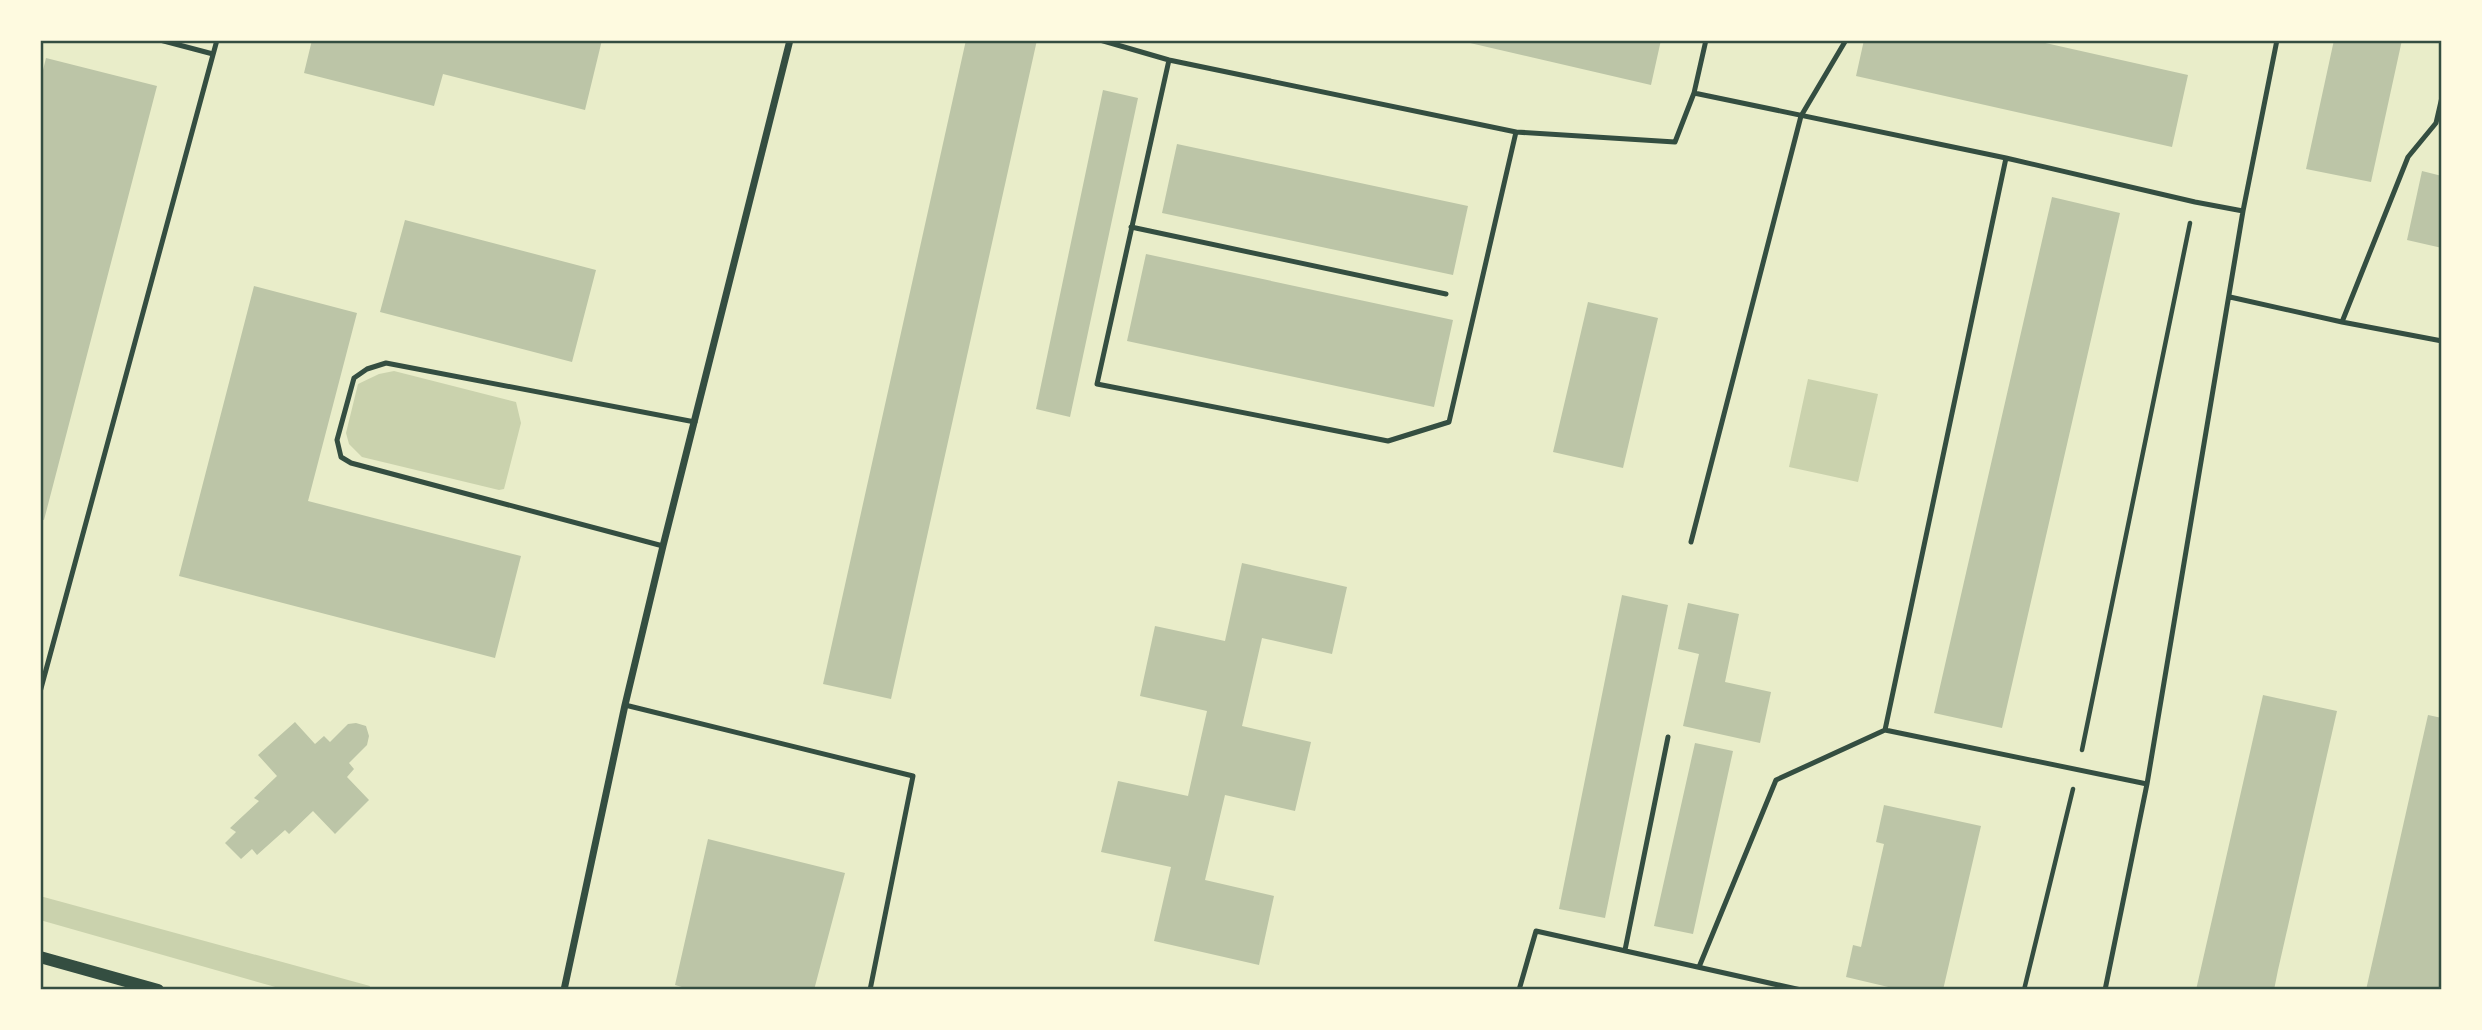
<svg xmlns="http://www.w3.org/2000/svg" width="2482" height="1030" font-family="'Golos Text',sans-serif">
<style>
.green{fill:#cad2ad}
.building{fill:#bcc5a7}
.lines{fill:none;stroke-linecap:round;stroke-linejoin:round}
.path{stroke:#344e41;stroke-width:4.5}
.service{stroke:#344e41;stroke-width:5}
.minor{stroke:#344e41;stroke-width:7}
.tertiary{stroke:#344e41;stroke-width:12}
.neatline{fill:none;stroke:#344e41;stroke-width:2.5}
</style>
<rect width="100%" height="100%" fill="#e9edc9"/>
<path class="green" d="M394,371L516,402L521,423L504,489L499,490L362,457L349,444L346,433L358,384L379,374Z
M1808,379L1878,394L1858,482L1789,467Z
M40,896L370,986L369,990H286L40,920Z"/>
<path class="building" d="M312,40H602L585,110L443,74L434,106L304,73Z
M966,40H1037L891,699L823,684Z
M1457,40H1661L1651,85Z
M1864,40H2032L2188,75L2172,147L1856,76Z
M2334,40H2402L2371,182L2306,169Z
M46,58L157,86L44,520L40,519V82Z
M1103,90L1138,98L1070,417L1036,409Z
M1177,144L1468,206L1453,275L1162,213Z
M2422,171L2442,176V248L2407,240Z
M2052,197L2120,213L2002,728L1934,713Z
M405,220L596,270L572,362L380,312Z
M1146,254L1453,320L1434,407L1127,341Z
M254,286L357,313L308,501L521,556L495,658L179,576Z
M1588,302L1658,318L1623,468L1553,452Z
M1242,563L1347,587L1332,654L1262,638L1242,726L1311,742L1295,811L1225,795L1205,880L1274,896L1259,965L1154,941L1171,867L1101,852L1118,781L1188,796L1207,711L1140,696L1155,626L1225,641Z
M1622,595L1668,605L1605,918L1559,909Z
M1688,603L1739,614L1725,682L1771,692L1760,743L1683,726L1699,654L1678,649Z
M2263,695L2337,711L2278,970L2274,990H2196Z
M2428,715L2442,718V990H2366Z
M295,722L315,744L324,736L330,742L348,724L356,723L366,726L369,736L367,745L349,763L354,769L347,777L369,800L335,834L313,811L289,834L285,830L257,855L252,849L241,859L225,843L236,832L230,828L259,801L254,798L277,776L258,755Z
M1695,743L1733,751L1693,934L1654,926Z
M1884,805L1981,826L1943,990H1901L1846,977L1853,945L1861,947L1884,844L1876,842Z
M708,839L845,873L814,990H692L675,985Z"/>
<g class="lines">
<path class="path" d="M2082,750L2190,223
M2024,990L2073,789"/>
<path class="service" d="M160,40L213,54
M1100,40L1169,60L1516,132L1675,142L1694,93L2006,158L1885,730L1776,780L1699,967
M1169,60L1097,384L1388,441L1449,422L1516,132
M1694,93L1706,40
M2006,158L2195,202L2243,211
M1131,227L1446,294
M2230,297L2342,322L2408,157L2436,123L2442,97
M2342,322L2442,341
M1691,542L1801,116L1846,40
M663,546L351,463L341,457L337,440L354,378L367,369L386,363L695,422
M40,692L217,40
M625,705L913,776L870,990
M1885,730L2147,784
M1625,950L1668,737
M1519,990L1536,931L1801,990
M2105,990L2147,784L2243,211L2277,40"/>
<path class="minor" d="M564,990L625,705L663,546L790,40"/>
<path class="tertiary" d="M40,957L158,990"/>
</g>
<rect width="2482" height="1030" fill="none" stroke="#fefae0" stroke-width="84"/>
<rect x="42" y="42" width="2398" height="946" class="neatline"/>
</svg>
